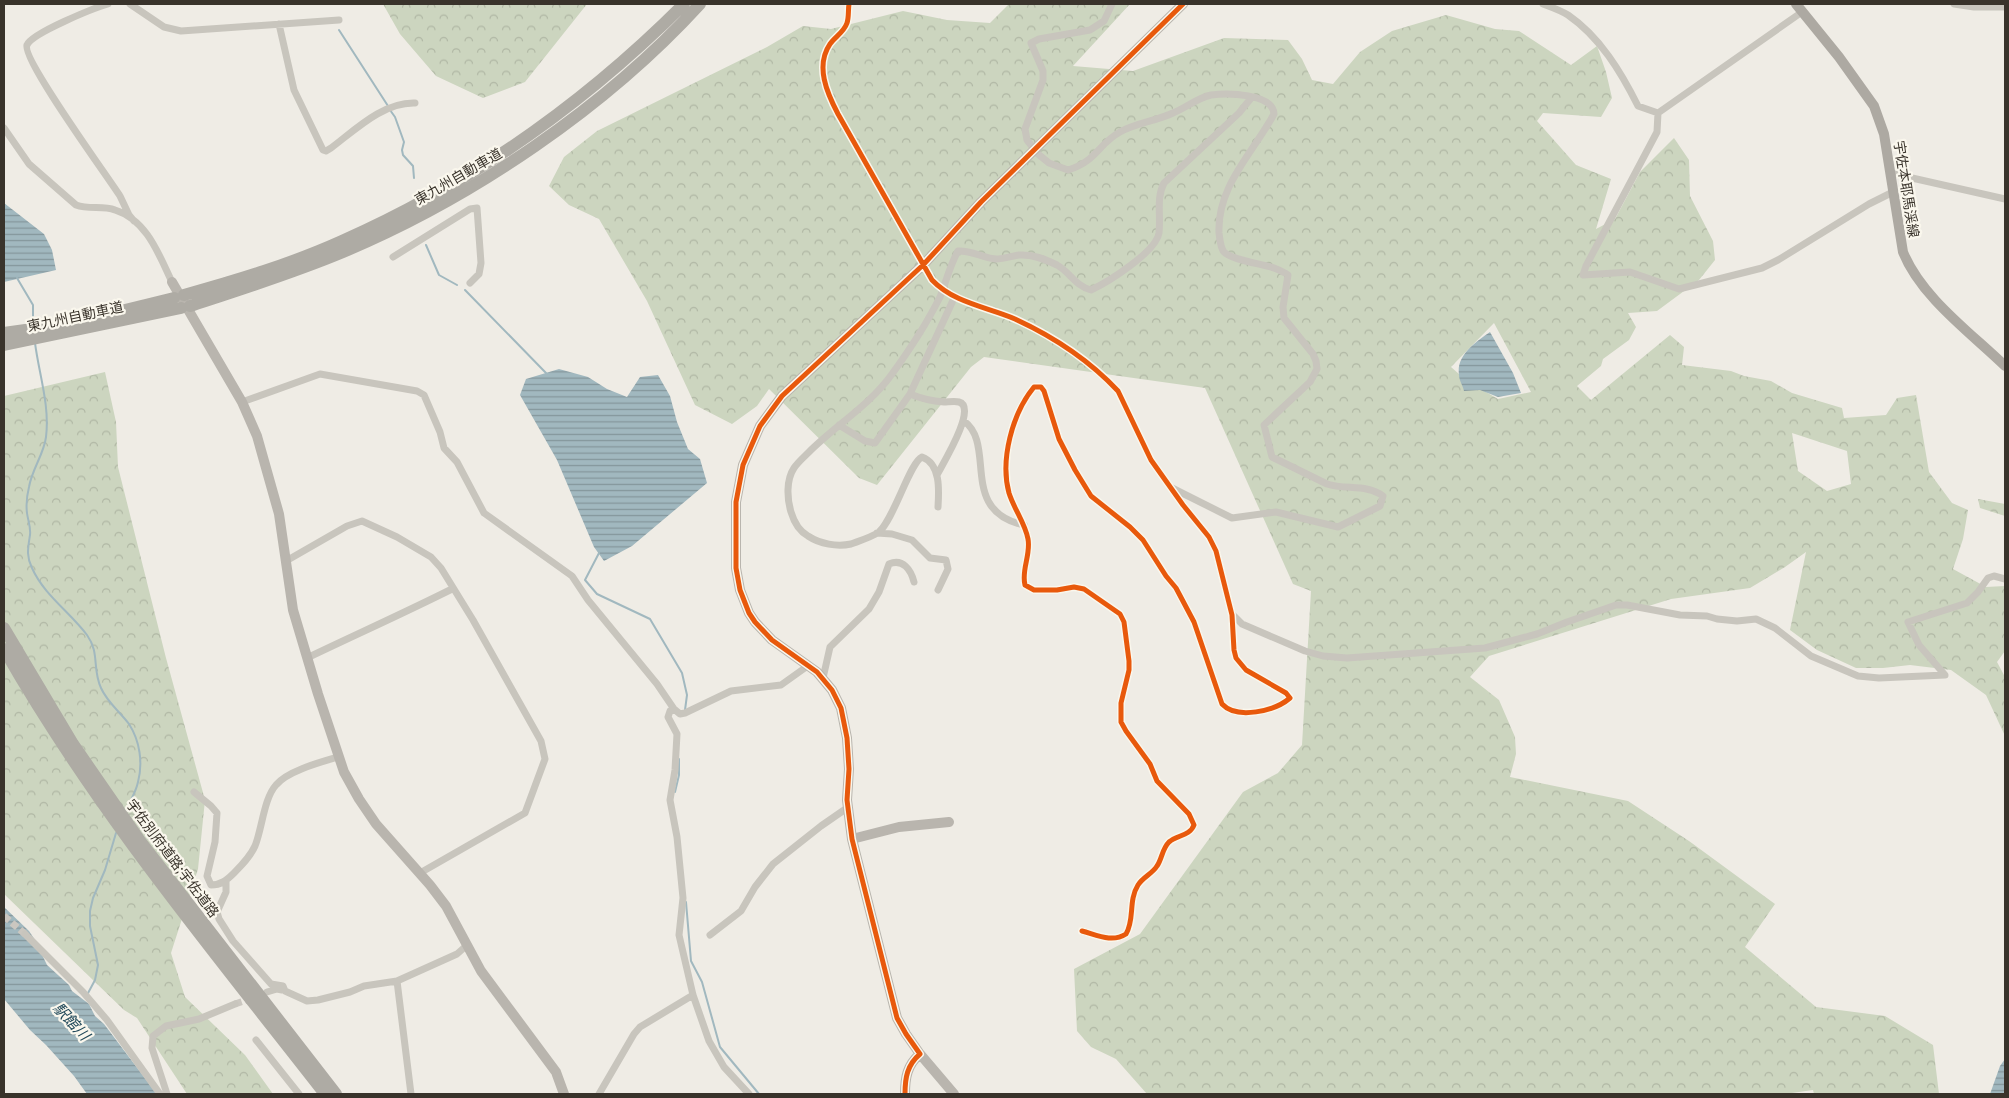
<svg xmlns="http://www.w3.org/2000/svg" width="2009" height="1098" font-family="Commissioner,'Noto Sans JP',sans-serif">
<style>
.forest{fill:url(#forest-crowns);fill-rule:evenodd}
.water{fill:url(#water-rules)}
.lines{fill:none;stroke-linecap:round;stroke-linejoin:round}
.stream{stroke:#a1b8bf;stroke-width:2}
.street-tunnel{stroke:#cbc7c0;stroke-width:7;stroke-dasharray:7 3.5;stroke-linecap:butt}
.street{stroke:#c8c5bd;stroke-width:7}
.secondary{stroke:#b9b5ae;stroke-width:10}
.primary{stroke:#ada9a2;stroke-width:10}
.highway{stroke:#aeaba4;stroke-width:12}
.cycleway-casing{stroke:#faf7ed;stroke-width:8}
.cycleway{stroke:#e8590c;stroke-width:5}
.labels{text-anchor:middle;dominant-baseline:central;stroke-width:4.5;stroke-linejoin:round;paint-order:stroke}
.street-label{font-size:14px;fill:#39332b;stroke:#faf7ed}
.water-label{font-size:15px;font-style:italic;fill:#21495a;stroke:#faf7ed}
</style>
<defs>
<pattern id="forest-crowns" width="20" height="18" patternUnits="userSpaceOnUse" patternTransform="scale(1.25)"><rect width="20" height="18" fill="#ccd5bf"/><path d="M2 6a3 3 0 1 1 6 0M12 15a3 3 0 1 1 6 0" fill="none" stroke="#b0b7a4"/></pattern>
<pattern id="water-rules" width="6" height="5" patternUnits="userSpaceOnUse" patternTransform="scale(1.25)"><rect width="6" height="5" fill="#a1b8bf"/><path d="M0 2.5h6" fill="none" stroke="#84969b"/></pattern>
</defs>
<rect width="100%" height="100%" fill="#efece5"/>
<path class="forest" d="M383,4H587L525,82L483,98L436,76L400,34Z
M1009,4H1130L1073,66L1133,71L1224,38L1288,40L1302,59L1312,80L1333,84L1360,52L1392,31L1446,15L1495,29L1519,31L1571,65L1597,46L1606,72L1612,98L1601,117L1543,113L1537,121L1576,165L1611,179L1596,229L1615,219L1640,172L1674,138L1689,160L1690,196L1713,241L1715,260L1699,280L1657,311L1628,313L1636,327L1629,340L1603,359L1601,366L1577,386L1591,400L1670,335L1684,347L1682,365L1731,371L1744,376L1771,381L1792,393L1842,408L1844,418L1886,415L1897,398L1916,395L1929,472L1952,503L1968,510L1963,539L1953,569L1986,587L2005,586V651L1997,662L2005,677V736L1986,695L1951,670L1910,665L1883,668H1856L1817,650L1790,630L1806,552L1785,567L1750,588L1671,599L1489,656L1470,677L1499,700L1515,737L1516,754L1510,777L1628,801L1689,841L1775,904L1745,947L1816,1007L1885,1016L1933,1045L1939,1094H1814L1813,1090L1785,1094H1147L1116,1059L1091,1047L1077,1031L1074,969L1140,934L1243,792L1278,773L1302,745L1311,591L1293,584L1205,388L984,357L971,367L877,485L859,478L769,389L757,406L732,424L695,405L647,301L599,219L569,205L549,186L564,157L597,131L767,47L803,26L831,29L903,11L947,20L990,23ZM1494,323L1531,392L1498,399L1467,381L1451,367ZM1792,433L1847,451L1851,484L1827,491L1798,471Z
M105,372L116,422L118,467L166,658L205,800L198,869L171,953L185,997L245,1055L273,1094H187L137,1018L124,1010L4,894V396Z
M1978,499L2005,504V516L1980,508Z"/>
<path class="water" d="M4,203L44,234L52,250L56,270L4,282Z
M1490,332L1513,373L1521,393L1498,397L1480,390L1464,391C1463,386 1459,380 1459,375C1456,355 1476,342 1490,332Z
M559,369L588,377L607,389L627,397L640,377L658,375L670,396L677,422L688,449L700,459L707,483L632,546L604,561L594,547L557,460L520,395L526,379Z
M4,907L29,931L35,940L47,965L69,985L72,991L89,1004L95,1016L104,1024L157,1094H87L74,1076L46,1045L30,1030L4,999Z
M2005,1059V1094H1990L2000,1066Z"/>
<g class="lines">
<path class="stream" d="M339,30L388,106
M390,110L395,117L404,142L402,150L403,155L413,166L414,178
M426,245L439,275L457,285
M17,278L33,305V324
M465,290L547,374
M35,343C39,374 50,406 46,437C44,454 32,469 29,487C27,495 26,505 27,513C28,521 31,527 30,535C28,548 26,556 32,568C44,595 70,612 87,635C100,653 92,669 101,688C107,702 120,712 129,724C140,741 143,763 138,782C136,792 130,801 126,810
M599,553L585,580L597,594L650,619L682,673L687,695L685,710
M675,792L679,775V759
M686,902L691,961L702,982L720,1047L759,1094
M87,995L95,980L98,965L90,926V911L93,898L105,870L116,833"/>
<path class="street-tunnel" d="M4,916L25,934
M235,1004L253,998"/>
<path class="street" d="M108,4C94,8 32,33 27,45C21,58 108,177 120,196L129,215L134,221
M130,4L164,27L181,31L339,20
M849,4C848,10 849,17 847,23C844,32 835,37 830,44C815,66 827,93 838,114L932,280C954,303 987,307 1015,319C1052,336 1090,361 1118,391L1151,460L1183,505L1209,537L1216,551L1232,615L1234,650L1236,658L1246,670L1286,693L1290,698C1275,711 1237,720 1222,704L1194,622L1176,588L1166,576L1143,540L1130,527L1091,496L1075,470L1059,439L1044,391L1041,387H1034C1012,414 1000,460 1009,493C1014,509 1025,523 1028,539C1031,555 1021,570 1025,585L1034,590H1057L1074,587L1084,589L1120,614L1124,622L1129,661V670L1121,703V722L1126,731L1150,764L1157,781L1189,814L1194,825C1190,836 1177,835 1169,842C1162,849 1162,859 1157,866C1152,874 1143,877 1138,885C1128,901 1135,919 1126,934C1112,943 1097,935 1082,931
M1112,4L1104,21L1090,30L1039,39L1031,43L1043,71V80L1025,129L1027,140L1038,154L1049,163L1068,170C1097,161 1098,144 1120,132C1136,123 1156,121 1173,113C1186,108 1197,98 1211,95C1227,93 1273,93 1274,114C1253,153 1217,186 1219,233C1220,239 1220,247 1224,252C1231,260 1263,264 1274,268C1279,270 1284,272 1288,275L1283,307L1284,318L1313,354L1316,361L1317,369L1310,382L1264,425L1272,457L1327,484C1346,490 1367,484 1383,496L1380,506L1338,527L1276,512L1232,518L1172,488
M1543,4C1551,7 1560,10 1568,15C1600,37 1621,72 1638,106L1658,113L1802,12
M1954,4L1974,7H2005
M279,24L294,90L323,150L326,151L331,148C355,130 383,102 415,103
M1658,113L1657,132L1586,266L1583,275L1630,272L1679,289L1762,268L1778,260L1869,204L1893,192
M4,128L29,164L76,205C89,210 103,205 115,210C147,220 159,255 172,282
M1890,173L2005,199
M393,257L470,209L477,208L481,263L479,274L470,283
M910,394C922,399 931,401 944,402C948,402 955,401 959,402C978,407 942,465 937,475
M242,402L320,374L417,391L424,395L440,432L444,448L457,462L484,513L572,576L588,600L657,684L674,709L680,714L685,713L731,691L781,685L809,665
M964,421C997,445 958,511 1024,525
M839,425L865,441L875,443L910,394L955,296
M938,507C939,491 941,464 922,457C910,462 894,519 879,532C872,537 859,541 851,544C837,547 820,544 808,536C799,531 794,522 791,512C787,499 786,480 794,468C798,462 804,457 809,452C836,425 870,405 892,374C908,352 928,321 940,297C946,282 950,265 958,251C971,250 983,258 996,259C1004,259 1012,256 1019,255C1033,254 1045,259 1057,265C1070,272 1074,285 1091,290C1108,282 1156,252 1159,233C1161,215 1156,198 1164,183L1239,113L1252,97
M877,533L892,534L912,540L930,558L946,560L948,569L938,590
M286,561L347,526L362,521L397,537L431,557L441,568L473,620L541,741L545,759L525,813L420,873
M1233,615L1242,624L1305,651L1323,656L1347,658L1485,648L1537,634L1567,622L1616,605H1627L1680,615L1707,616L1717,619L1737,621L1756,619L1775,628L1811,656L1858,676L1879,678L1945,675L1919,645L1908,622L1967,603L1978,592L1988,578L1994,576L2005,579
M307,658C355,635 404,613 452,589
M823,678L830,647L869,609L879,592L889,564C903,558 911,570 914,582
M674,709L670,711L668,717L677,734L675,770L670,800L677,837L683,898L679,935L693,995L709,1041L724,1067L749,1094
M194,792L211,806L217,813L215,842L207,876L211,885C221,885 227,880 234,873C242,865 250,857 255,846C262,829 264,798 276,785C287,771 321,762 338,757
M226,880V892L217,912L219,919L233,941L271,984L283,986L285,991L307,1001L318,1000L350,992L364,986L397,981L457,954L466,946
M25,934L83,992L107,1020L160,1094
M710,935L741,911L755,887L773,864L821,826L847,808
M397,981L411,1094
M267,992L277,989L282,990
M256,1040L299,1094
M167,1094L152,1048L153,1036L166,1026L199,1019L235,1004
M599,1094L634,1034L640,1027L693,995"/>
<path class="secondary" d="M172,282L242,402L257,436L279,514L293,610L318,694L344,772L359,799L376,824L430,885L446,906L481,971L556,1072L564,1094
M852,839L899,827L949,822
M920,1054L954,1094
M905,1094C905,1078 907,1065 920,1054L906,1034L897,1018L852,839L847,800L849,769L847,738L841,708L832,690L817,672L772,640L755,622L749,613L740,590L736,568V502L743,465L760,426L782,396L923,265L981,202L1183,4"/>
<path class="primary" d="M1796,4L1839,57L1874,106L1884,134L1903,252C1921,297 1971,333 2005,366"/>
<path class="highway" d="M184,295C238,280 291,264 342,241C471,184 585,103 684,4
M190,306C242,289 293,273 343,252C472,198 606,107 700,4
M4,333L68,324L174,298
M4,345L181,308
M4,628L73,744L140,841L336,1094
M4,649C95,809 212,949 325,1094"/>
<g class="cycleway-casing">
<path id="cycleway" d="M849,4C848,10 849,17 847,23C844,32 835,37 830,44C815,66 827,93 838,114L932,280C954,303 987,307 1015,319C1052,336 1090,361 1118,391L1151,460L1183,505L1209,537L1216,551L1232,615L1234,650L1236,658L1246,670L1286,693L1290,698C1275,711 1237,720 1222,704L1194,622L1176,588L1166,576L1143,540L1130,527L1091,496L1075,470L1059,439L1044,391L1041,387H1034C1012,414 1000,460 1009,493C1014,509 1025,523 1028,539C1031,555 1021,570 1025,585L1034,590H1057L1074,587L1084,589L1120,614L1124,622L1129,661V670L1121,703V722L1126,731L1150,764L1157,781L1189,814L1194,825C1190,836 1177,835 1169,842C1162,849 1162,859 1157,866C1152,874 1143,877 1138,885C1128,901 1135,919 1126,934C1112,943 1097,935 1082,931
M905,1094C905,1078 907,1065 920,1054L906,1034L897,1018L852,839L847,800L849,769L847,738L841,708L832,690L817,672L772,640L755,622L749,613L740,590L736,568V502L743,465L760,426L782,396L923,265L981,202L1183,4"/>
</g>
<use href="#cycleway" class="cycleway"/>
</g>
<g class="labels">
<g class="street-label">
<text transform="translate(458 176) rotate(-30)">東九州自動車道</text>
<text transform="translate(1907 189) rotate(81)">宇佐本耶馬渓線</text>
<text transform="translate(75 316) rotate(-12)">東九州自動車道</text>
<text transform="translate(173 858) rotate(53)">宇佐別府道路;宇佐道路</text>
</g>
<g class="water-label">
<text transform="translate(72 1021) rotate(47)">駅館川</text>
</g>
</g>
<rect width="2009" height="1098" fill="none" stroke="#39332b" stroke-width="10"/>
</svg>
